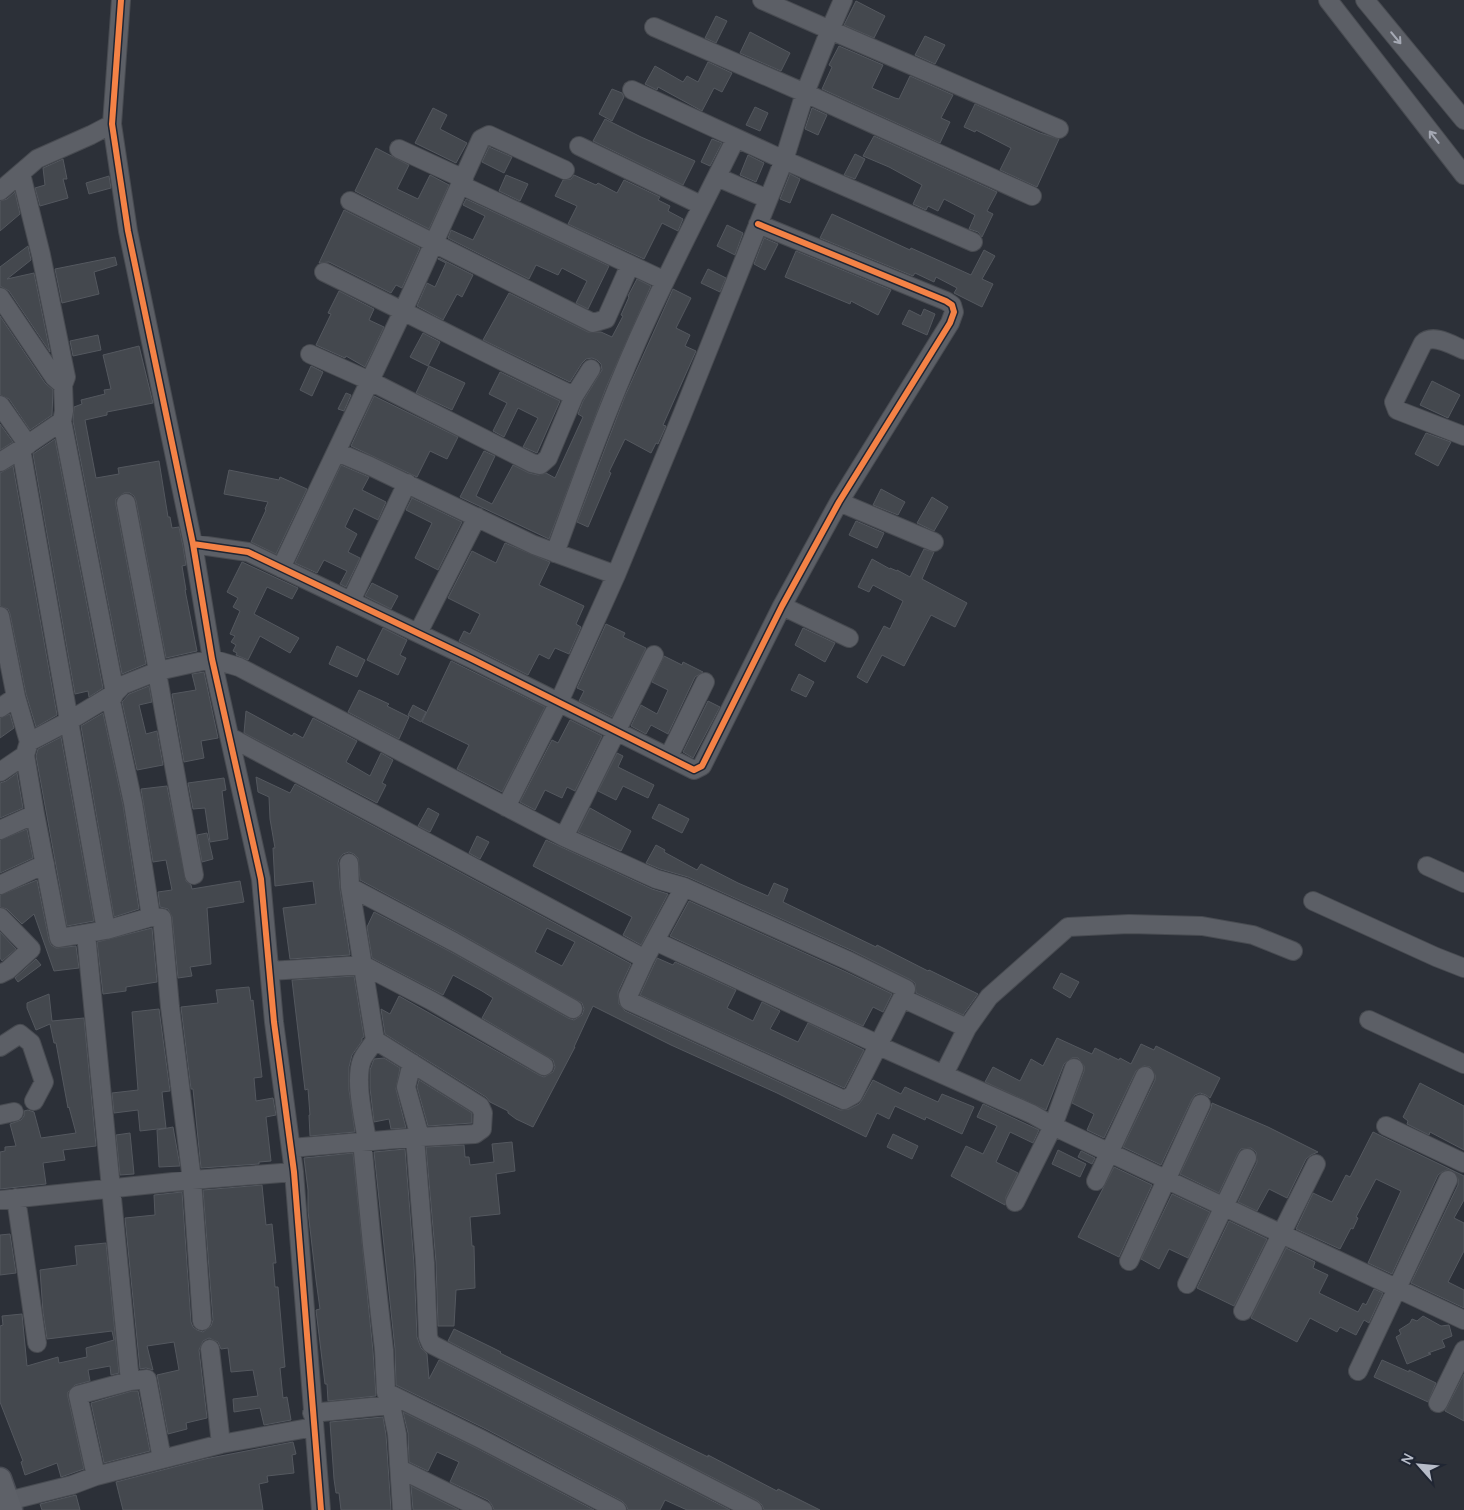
<svg xmlns="http://www.w3.org/2000/svg" width="1464" height="1510" font-family="Manrope,sans-serif">
<style>
.building{fill:#44484e;stroke:#54585f;fill-rule:evenodd}
.lines{fill:none;stroke-linecap:round;stroke-linejoin:round}
.minor-casing{stroke:#484b51;stroke-width:20}
.major-casing{stroke:#4a4d55;stroke-width:25}
.minor{stroke:#5c5f66;stroke-width:18}
.major{stroke:#5e6168;stroke-width:22}
.cycleway-casing{stroke:#202633;stroke-width:9}
.cycleway{stroke:#f48246;stroke-width:6}
.oneway{stroke:#a5a9b4}
</style>
<rect width="100%" height="100%" fill="#2c3038"/>
<path class="building" d="M856,1L885,16L874,38L844,25Z
M716,16L727,21L716,43L705,38Z
M750,32L790,53L781,71L740,53Z
M925,36L945,45L935,64L915,55Z
M839,46L883,65L872,88L895,98L899,99L910,76L953,95L941,118L950,122L940,143L822,89L832,67L829,65Z
M708,62L732,73L722,92L714,88L702,111L658,87L657,90L645,84L655,66L683,82L687,76L698,82Z
M612,89L622,93L624,97L612,121L599,114Z
M975,104L1040,133L1059,139L1037,187L1000,170L1011,148L976,130L975,132L964,127Z
M755,107L768,113L760,131L746,125Z
M433,108L447,115L440,129L467,143L456,163L415,143Z
M812,108L827,115L818,135L805,129Z
M605,119L641,137L695,161L683,185L593,141Z
M874,136L997,192L987,211L993,214L982,237L978,232L969,229L975,215L944,199L938,211L928,206L926,210L913,204L922,185L889,167L863,156Z
M712,139L722,143L710,166L701,162Z
M489,147L512,157L504,173L482,162Z
M376,148L409,165L397,189L418,199L430,175L449,185L429,229L355,191Z
M855,154L865,159L855,179L844,175Z
M748,155L764,163L756,182L740,175Z
M63,159L67,179H63L68,198L40,206L35,188L45,185L43,168Z
M790,174L800,179L790,203L780,199Z
M506,175L528,184L520,201L499,191Z
M574,175L596,185L598,183L617,193L624,180L660,197L658,200L670,206L668,211L683,219L678,231L662,223L644,259L568,224L577,206L555,196L563,180L571,179Z
M109,176L111,188L89,194L86,183Z
M15,192L20,214L0,231V201L7,199Z
M466,199L609,266L588,309L576,303L587,281L562,268L558,275L536,265L529,279L448,238L451,230L473,240L485,216L463,205Z
M344,210L420,248L402,288L396,285L391,293L329,262L319,263Z
M832,214L910,250L911,248L971,275L984,250L995,256L982,279L993,284L982,307L954,293L957,288L936,277L934,282L915,273L913,276L820,238Z
M727,225L743,233L735,255L717,246Z
M764,238L778,244L765,270L754,264Z
M28,246L31,260L7,279L34,273L50,352L9,291L0,286V267Z
M796,251L891,290L878,315L851,301L850,304L785,277Z
M115,257L117,265L94,272L99,294L62,303L55,269Z
M439,258L473,275L462,297L457,294L443,320L417,306L427,283L435,287L446,263L438,259Z
M708,269L726,278L720,292L701,283Z
M637,279L651,286L606,388L549,539L460,497L484,451L495,456L476,496L492,504L513,465L529,473L538,475L546,473L555,478L583,417L578,414L583,401L602,370L601,364L597,360L592,358L586,359L582,363L570,382L483,340L509,293L588,332H601L612,337L623,316L621,315L629,297L628,296Z
M673,289L691,298L676,328L690,335L685,346L696,351L663,425L666,426L658,444L656,443L651,453L625,439L609,472L611,473L588,527L577,522L625,396Z
M339,291L374,309L369,320L384,327L365,367L346,356L345,358L316,345L331,314L328,313Z
M924,309L935,314L927,335L902,324L909,310L921,316Z
M0,316L45,383L53,390L52,415L30,430L9,399L0,395Z
M423,333L440,342L428,366L410,357Z
M98,335L101,350L73,356L70,341Z
M139,346L153,403L107,412V415L85,420L96,478L119,474L118,468L159,461L168,517H170L172,528L179,527L183,546L186,565L182,566L186,590H185L197,651L166,658L136,501L134,496L130,493H124L116,499V505L146,664L122,674L73,421L74,407L82,404L81,400L105,394L104,390L111,389L103,355Z
M311,366L323,372L312,396L300,390Z
M429,366L465,383L452,410L416,393Z
M500,372L560,401L537,453L523,447L538,418L518,408L504,437L493,431L507,403L489,394Z
M1432,381L1460,395L1448,418L1420,405Z
M346,393L351,395L344,411L338,409Z
M374,396L458,437L447,459L430,451L417,477L351,446Z
M0,424L13,442L0,450Z
M1426,433L1451,442L1438,466L1415,454Z
M55,439L103,688L89,697L88,691L75,694L33,454Z
M341,465L369,477L362,490L386,502L378,520L354,508L345,527L357,534L348,552L360,558L346,587L340,584L347,571L324,560L317,573L295,563Z
M13,466L57,715L36,727L26,694L10,614L8,609L0,606V473Z
M229,470L279,480L280,477L307,489L276,554L251,542L266,510L265,509L268,502L224,494Z
M881,489L905,502L898,515L873,505Z
M932,497L948,507L934,531L917,523Z
M412,498L462,522L438,570L415,558L432,523L406,510Z
M856,521L884,533L877,548L849,535Z
M505,543L550,562L539,585L584,606L576,624L581,627L569,654L555,648L549,659L539,654L528,675L459,641L464,631L470,634L480,614L448,598L472,551L496,563Z
M924,549L934,552L922,579L967,603L955,627L931,615L904,666L882,655L867,683L857,677L884,626L890,629L903,601L873,585L869,592L858,587L872,559L890,569V568L897,571V570L910,577Z
M242,562L298,588L292,599L267,587L254,614L299,638L290,653L260,636L248,660L236,655L237,653L233,651L236,645L231,642L235,636L230,634L240,611L233,607L238,598L227,592Z
M372,583L398,596L391,609L365,596Z
M606,624L625,633L623,637L646,648L612,717L579,701L584,691L577,688Z
M383,628L407,640L400,655L406,658L398,675L367,660Z
M803,628L835,643L825,662L795,645Z
M337,646L365,660L357,677L329,664Z
M664,656L682,665L683,662L703,672L695,677L668,734L651,725L646,734L631,726L641,705L657,714L668,690L652,682Z
M451,661L545,707L502,792L457,769L469,745L422,722Z
M204,672L218,738L201,741L204,758L184,762L172,694L196,690L192,674Z
M799,674L814,682L806,697L791,690Z
M149,686L152,702L139,705L146,734L157,731L163,765L137,770L122,702L129,694Z
M359,690L389,704L387,706L409,717L399,739L348,712Z
M708,701L720,707L693,758L683,752Z
M413,705L426,712L421,722L408,715Z
M246,711L292,736L294,733L303,738L313,718L357,741L346,762L370,776L381,753L393,760L382,783L386,785L377,803L244,733Z
M103,713L123,805L139,909L114,917L81,726Z
M10,714L14,728L0,738V718Z
M570,720L602,736L575,791L567,787L562,798L545,790L535,810L520,802L552,740L558,743Z
M61,737L94,921L67,926L36,756L38,749Z
M617,753L623,756L618,767L654,785L648,798L623,786L616,800L598,791Z
M17,773L23,808L0,818V783L6,781Z
M256,777L290,793L295,784L631,964L618,992L619,1004L625,1011L840,1110L849,1109L859,1104L862,1100L873,1080L901,1094L905,1087L938,1102L942,1094L974,1107L962,1134L926,1117L925,1120L895,1106L889,1119L877,1113L866,1137L777,1093L671,1045L593,1006L574,1047H575L533,1127L516,1119L508,1113V1111L490,1102L486,1097L385,1034L381,1009L390,1014L399,996L539,1075L544,1077L553,1072L555,1067L553,1060L482,1018L493,998L482,991L453,975L443,995L372,958L367,927L374,912L449,951L568,1018L574,1020L582,1015L584,1009L582,1003L459,933L360,880L358,858L354,854L349,852L343,854L339,859L338,863L340,889L350,955L290,959L283,908L316,904L313,881L275,886L273,848H275L270,819L269,797L258,792ZM547,928L575,942L562,966L535,952Z
M224,778L226,790L222,791L228,839L210,842L205,808L193,809L188,783Z
M167,786L186,881L191,885L192,889L240,881L244,902L207,908L211,964L190,967L192,976L178,978L172,917L168,909L160,907L158,892L172,890L166,860L153,862L141,789Z
M659,804L689,819L682,833L652,818Z
M428,808L439,814L430,832L418,826Z
M590,808L631,831L621,851L578,832Z
M27,829L33,858L0,873V840Z
M207,833L213,859L202,862L197,835Z
M477,836L489,842L480,859L469,853Z
M546,840L652,889L668,894L641,945L623,935L632,917L533,866Z
M656,845L665,850L664,852L697,870L701,864L738,883L768,896L774,883L788,889L783,902L876,947L877,945L928,971L929,970L978,994L963,1015L916,993L915,983L911,980L853,951L688,877L660,869L646,863Z
M37,880L49,940L51,945L56,948L76,946L79,968L54,971L34,914L22,924L7,909L0,907V895Z
M689,901L844,971L892,994L883,1012L873,1007L863,1026L670,936Z
M152,928L157,982L126,987V991L103,994L97,942Z
M0,932L16,949L2,961L0,958Z
M657,958L673,965L675,962L736,990L727,1008L753,1021L762,1002L780,1011L770,1029L798,1042L808,1023L864,1050L845,1087L844,1088L640,995Z
M36,959L41,965L18,982L15,978Z
M1061,973L1079,982L1070,998L1053,988Z
M354,976L364,1037L362,1038V1041L352,1055L349,1067V1090L355,1132L310,1136L309,1115H310L308,1089L305,1090L292,980Z
M249,987L251,1001L253,1000L262,1077L254,1078L256,1101L273,1098L276,1115L266,1117L271,1161L259,1162V1164L201,1168L193,1089H191L181,1007L218,1003L216,990Z
M49,994L52,1021L84,1018L96,1146L63,1150L65,1160L43,1163L46,1184L0,1189V1152L5,1151V1147L16,1146L10,1124L21,1120L24,1116V1111L28,1110L34,1112L41,1138L76,1133L69,1107L68,1108L56,1043H54L50,1024L36,1030L27,1008V1003Z
M159,1009L170,1091L162,1092L166,1128L140,1131L138,1110L114,1113L112,1093L138,1090L132,1012Z
M1057,1038L1092,1054L1095,1048L1119,1060L1120,1058L1131,1064L1141,1044L1154,1050L1156,1046L1220,1078L1210,1098L1206,1095L1200,1093L1195,1095L1192,1099L1161,1165L1123,1147L1155,1080V1075L1150,1067L1144,1066L1136,1071L1104,1138L1087,1130L1094,1114L1072,1103L1084,1071V1066L1078,1058H1072L1064,1064L1046,1110L985,1082L993,1067L1020,1081L1031,1059L1043,1066Z
M384,1058L400,1068L396,1089L406,1128L391,1129L389,1119L374,1122L370,1088V1070L374,1059Z
M419,1080L472,1113V1123L428,1126L417,1087Z
M1420,1083L1464,1106V1150L1430,1132L1429,1135L1407,1124L1408,1121L1403,1117Z
M1212,1103L1268,1127L1318,1152L1311,1155L1306,1159L1287,1198L1269,1189L1257,1211L1238,1202L1257,1162L1256,1152L1251,1148L1241,1149L1238,1153L1219,1193L1180,1174L1211,1108Z
M983,1104L1039,1130L1033,1143L1010,1132L996,1162L1018,1173L1006,1197L1005,1205L951,1176L966,1146L983,1154L997,1126L977,1117Z
M173,1127L180,1166L159,1167L157,1130Z
M1373,1132L1464,1176V1200L1454,1218L1464,1223V1251L1448,1282L1464,1290V1308L1411,1283L1458,1185V1179L1453,1171L1447,1170L1442,1172L1438,1175L1392,1274L1368,1263L1401,1191L1376,1179L1356,1217L1358,1218L1353,1229L1351,1228L1340,1249L1296,1229L1313,1193L1332,1202L1346,1175L1350,1177Z
M130,1133L134,1174L120,1175L116,1135Z
M893,1134L918,1146L912,1159L887,1147Z
M512,1142L515,1171L496,1174L500,1214L470,1217L472,1246H474L475,1288L456,1290L454,1326H438L436,1262L426,1147L464,1145L465,1157H469L470,1165L494,1162L492,1144Z
M405,1149L414,1264L417,1337L421,1348L427,1354L429,1379L439,1360L730,1510H687L665,1500L660,1510H628L626,1505L622,1501L486,1429L396,1385L395,1349L374,1152Z
M1058,1150L1086,1164L1080,1177L1052,1164Z
M1081,1151L1095,1158L1092,1164L1078,1157Z
M353,1153L373,1351L376,1396L328,1401L327,1384H325L316,1310L320,1309L316,1280L308,1211V1190L304,1158Z
M1114,1167L1152,1185L1119,1257L1078,1237Z
M262,1185L266,1225L272,1224L276,1263H273L275,1287H278L285,1367L280,1368L283,1398L287,1397L291,1420L264,1425L260,1408L234,1412L233,1399L258,1396L253,1370L231,1372L228,1348L221,1349L218,1342L209,1338L203,1341L199,1350L207,1418L186,1423L187,1429L168,1434L157,1375L179,1370L174,1342L147,1346L153,1370L146,1368L140,1369L125,1218L155,1215L154,1195L182,1192L191,1322L193,1327L197,1330L203,1332L211,1326L213,1320L203,1190Z
M1172,1194L1210,1212L1188,1258L1169,1249L1159,1269L1141,1259Z
M1229,1221L1267,1239L1234,1306L1197,1288Z
M10,1234L16,1273L0,1275V1235Z
M106,1243L119,1373L111,1375L110,1366L88,1370L90,1381L75,1385L68,1392V1397L84,1469L61,1477L57,1463L25,1475L21,1462L23,1461L0,1402V1326L3,1325L2,1316L22,1314L27,1366L58,1357L59,1363L87,1357L86,1348L114,1340L112,1331L47,1339L43,1312L40,1270L77,1265L75,1246Z
M1286,1248L1315,1262L1313,1268L1328,1275L1319,1293L1358,1312L1363,1303L1366,1305L1374,1289L1383,1293L1369,1323L1364,1320L1356,1335L1340,1327L1337,1332L1310,1318L1297,1342L1251,1318Z
M1423,1316L1441,1326L1449,1325L1452,1336L1442,1340L1445,1347L1428,1353L1431,1354L1407,1364L1396,1337L1401,1334L1399,1330L1410,1323L1412,1319L1417,1321Z
M454,1329L491,1347L501,1352L500,1353L663,1435L708,1457V1455L777,1491L778,1489L820,1510H764L762,1505L758,1501L448,1341Z
M1382,1360L1409,1372V1370L1436,1383L1428,1402L1374,1377Z
M1464,1374V1421L1445,1411Z
M132,1391H138L150,1451L104,1463L91,1403Z
M403,1412L476,1448L594,1510H494L492,1505L488,1500L450,1482L459,1462L437,1452L428,1471L409,1462L408,1433Z
M383,1417L386,1435L391,1510H341L339,1493H336L334,1479L330,1422Z
M293,1442L296,1454L292,1455L294,1473L267,1476L268,1482L259,1484L263,1510H123L116,1482L205,1459Z
M411,1486L459,1510H413Z
M76,1495L80,1510H42L40,1504Z"/>
<g class="lines">
<g class="minor-casing">
<path id="minor" d="M121,0L112,124L128,231L193,544L212,659L261,879L274,1022L294,1172L321,1510
M762,0L830,30L843,0
M1328,0L1464,175
M1365,0L1464,120
M654,27L805,93L1032,196
M632,90L784,160L973,242
M579,146L701,205
M399,149L464,179
M21,174L41,255L66,377L63,385
M717,177L768,199
M461,185L665,281
M0,191L37,159L91,135L112,124
M350,201L593,323L606,319L630,265
M324,272C408,313 490,356 574,396
M0,297L54,377L63,385L64,411L62,421
M1464,350C1452,345 1433,333 1423,343L1394,402L1397,410L1464,436
M310,354L370,381L532,463L540,465L548,458L574,396L591,369
M0,405L28,445
M21,449L62,421L115,693L111,701L133,803L151,917L106,930L59,938L35,814
M337,452L370,466L534,545L616,575
M0,462L21,449L69,721L115,693L123,685L158,671L212,659L239,667L564,837L656,879L684,887
M839,502L934,542
M126,503L158,671
M193,544L248,552L472,659L694,770L702,766L782,606L839,502L950,323L954,312L952,305L946,301L758,224
M555,553C581,481 607,409 638,339C668,271 703,205 736,138
M281,568L403,311L481,139L489,135L565,170
M351,601L407,483
M782,606L849,638
M0,616L16,697L29,742L69,721L106,930
M418,633L477,517
M157,673L194,875
M0,708L16,697
M230,737L645,959
M669,756L705,682
M0,772L25,755
M506,807L559,702L616,575L682,415L784,160L805,93L830,30L1059,129
M0,830L35,814L25,755L29,742
M564,837L654,655
M1427,866L1464,883
M0,885L45,864
M350,887L454,942L573,1009
M1313,901L1436,957L1464,968
M0,917L31,949L8,970L0,974
M151,917L162,918L170,1007L192,1180L202,1321
M86,934L130,1381
M655,941L871,1041L879,1046L1032,1114L1053,1126L1464,1320
M270,971L363,965L432,1001L544,1066
M902,998L853,1095L844,1100L629,1001L628,996L645,959L684,887L849,961L906,989L902,998L967,1028L944,1074
M1369,1020L1464,1064
M967,1028L989,997L1068,927L1129,924L1202,926L1253,935L1293,951
M0,1047L20,1034L31,1043L44,1082L34,1101
M412,1063L406,1087L420,1137
M0,1115L14,1112
M1386,1126L1464,1163
M415,1138L425,1263L428,1337L431,1344L753,1510
M362,1141L372,1245L384,1350L386,1392L391,1405L397,1434L402,1510
M367,1141C364,1120 354,1080 362,1060C365,1053 371,1047 375,1040
M291,1148L420,1137L475,1134L482,1129L483,1113L480,1106L375,1040L350,887L349,863
M1096,1181L1145,1076
M16,1198L37,1343
M0,1200L192,1180L294,1172
M1015,1202L1053,1126L1074,1068
M1129,1261L1201,1104
M1187,1284L1247,1158
M1243,1311L1316,1164
M210,1349L221,1444
M1358,1371L1448,1180
M386,1392L481,1439L617,1510
M1438,1403L1464,1350
M312,1413L391,1405
M400,1469L483,1510
M96,1476L78,1395L130,1381L147,1379L162,1459
M8,1501L72,1485L96,1476L221,1444L314,1427"/>
</g>
<g class="major-casing">
<path id="major" d="M0,1479L11,1510"/>
</g>
<use href="#minor" class="minor"/>
<use href="#major" class="major"/>
<g class="cycleway-casing">
<path id="cycleway" d="M121,0L112,124L128,231L193,544L212,659L261,879L274,1022L294,1172L321,1510
M193,544L248,552L472,659L694,770L702,766L782,606L839,502L950,323L954,312L952,305L946,301L758,224"/>
</g>
<use href="#cycleway" class="cycleway"/>
</g>
<defs><path id="oneway-shaft" d="M-6 0H5M1.5-3L5.5 0L1.5 3" fill="none" stroke-width="1.6" stroke-linecap="round" stroke-linejoin="round" transform="scale(1.25)"/></defs>
<g class="oneway">
<use href="#oneway-shaft" transform="translate(1396 38) rotate(50)"/>
<use href="#oneway-shaft" transform="translate(1434 137) rotate(-128)"/>
</g>
<g transform="translate(1419 1465) rotate(297)" stroke="#202633" stroke-width="4" paint-order="stroke">
<path d="M0-4L9 19L0 12L-9 19Z" fill="#b7bcc8"/>
<text y="-8" font-size="14" font-weight="bold" text-anchor="middle" fill="#b7bcc8">N</text>
</g>
</svg>
